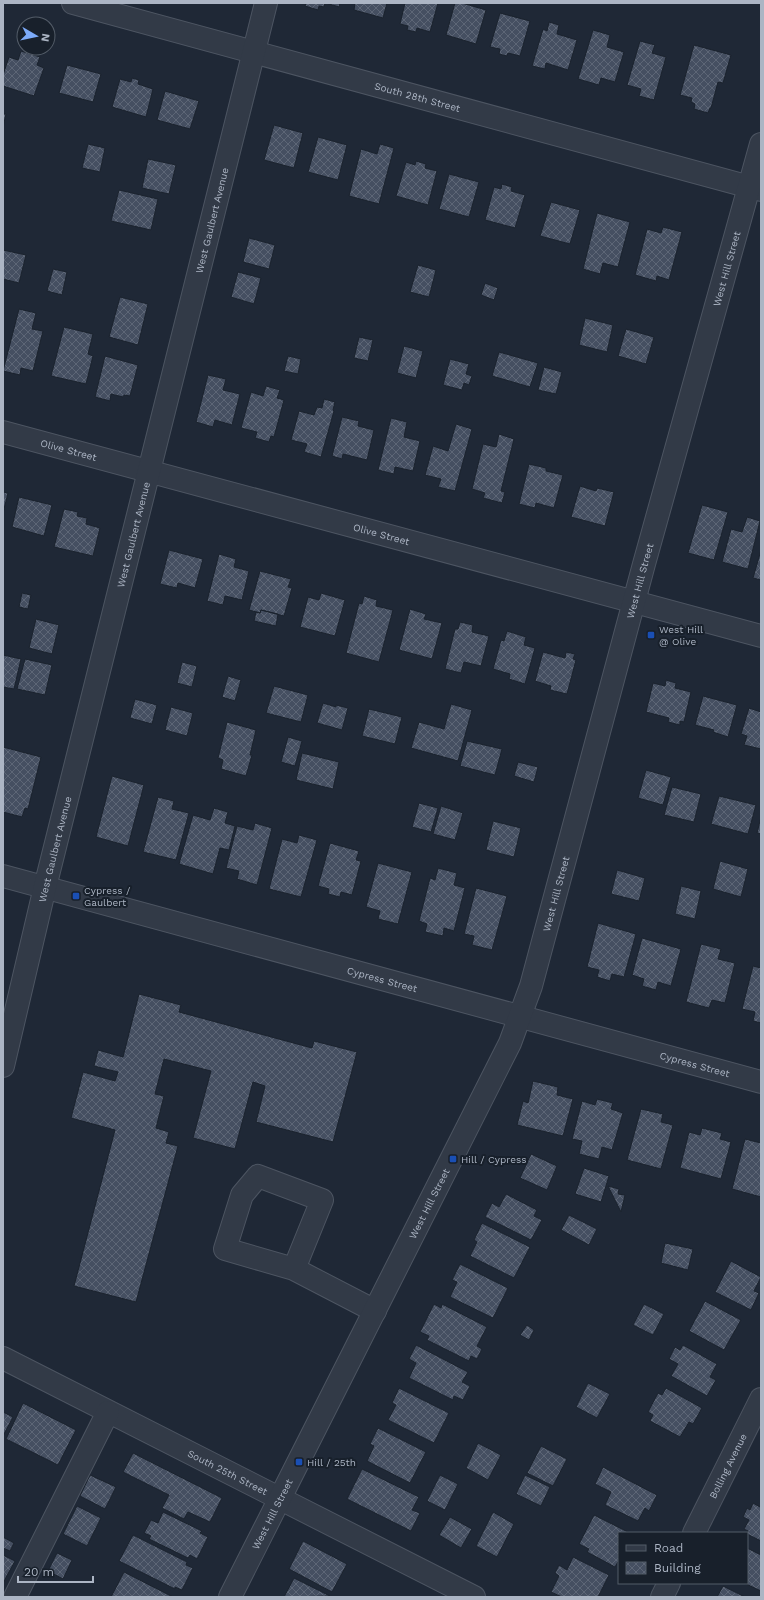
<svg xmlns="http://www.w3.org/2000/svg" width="764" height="1600" font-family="'Work Sans',sans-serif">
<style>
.building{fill:url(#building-cross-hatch);stroke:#1a222d}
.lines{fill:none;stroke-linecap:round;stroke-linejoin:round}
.minor-casing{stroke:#4d5562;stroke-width:24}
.minor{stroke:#323a47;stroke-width:22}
.transit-dot{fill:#1a4fb4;stroke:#18202b;stroke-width:1.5}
.labels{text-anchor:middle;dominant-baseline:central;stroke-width:4;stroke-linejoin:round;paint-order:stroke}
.street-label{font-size:10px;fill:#acb5c4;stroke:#18202b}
.poi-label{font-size:10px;fill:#acb5c4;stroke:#18202b;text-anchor:start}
</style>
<defs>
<pattern id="building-cross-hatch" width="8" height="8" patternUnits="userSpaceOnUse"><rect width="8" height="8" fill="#454f61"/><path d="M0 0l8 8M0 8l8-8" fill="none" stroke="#5d6676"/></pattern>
</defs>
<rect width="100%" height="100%" fill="#1f2836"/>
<path class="building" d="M306,3H325L324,7L319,6L318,10L305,6Z
M326,3H340L339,7Z
M355,3H387L383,18L354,10Z
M405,3H438L430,32L417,28L416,32L407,30L408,26L400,24Z
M455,3H462L486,10L476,44L446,35Z
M500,13L530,21L520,56L508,53L507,56L499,54L500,49L490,47Z
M549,22L559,25L557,34L577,40L568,70L546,63L545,69L532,66L543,29L547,31Z
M593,30L610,35L607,47L624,52L615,82L601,78L599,85L578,79Z
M640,41L655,45L652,53L666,57L654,100L639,96L641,89L627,85Z
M694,45L731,55L723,83L718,82L711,108H710L708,113L694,109L695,104L691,102L692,98L680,95Z
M21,51L40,57L37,65L44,68L34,96L3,86V75L9,57L18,60Z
M67,65L101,74L93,102L59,93Z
M132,78L139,80L138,84L153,89L146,117L112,107L120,79L131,82Z
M165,91L199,101L190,129L157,120Z
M3,114H6L3,127Z
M274,125L303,133L294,168L264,160Z
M318,137L347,145L338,180L308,172Z
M88,144L105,148L100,172L82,168Z
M380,144L394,148L379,204L349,196L361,149L377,154Z
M148,159L176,165L169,194L142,188Z
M416,161L426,164L425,168L437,171L428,205L396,196L406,162L415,165Z
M449,174L479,182L469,217L439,209Z
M502,184L512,187L511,191L525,195L515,228L485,220L494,187L501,189Z
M119,190L158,199L151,230L111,221Z
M551,202L580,210L570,244L540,236Z
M597,213L630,222L618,267L603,263L600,274L583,269Z
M663,227L682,232L669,280L657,276L656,281L635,275L647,229L661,233Z
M249,238L275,245L269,269L243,262Z
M3,250L26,255L19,283L3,279Z
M418,265L436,270L429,297L410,292Z
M53,269L67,272L62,295L47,291Z
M238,272L261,278L254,304L231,297Z
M485,283L498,288L494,300L481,295Z
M120,297L148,304L138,345L109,337Z
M19,309L36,313L32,329L43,331L33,371L21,368L20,375L3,371Z
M585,318L613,325L607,352L579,345Z
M64,327L93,334L88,354L93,356L86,384L51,376Z
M626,329L654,337L646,364L618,356Z
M359,337L373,340L368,361L354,358Z
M404,346L423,351L416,378L397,373Z
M499,352L538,363L530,387L492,376Z
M105,356L138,365L130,396L124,395L123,397L111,394L110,401L95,397Z
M288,356L301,359L298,374L284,371Z
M450,359L469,364L466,374L472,376L469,385L464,383L462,390L443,385Z
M544,367L562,372L556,394L538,390Z
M208,375L226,379L223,390L240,394L232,425L215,420L213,427L196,422Z
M266,386L280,390L277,398L284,400L274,437L271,436L269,442L255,438L257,432L241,428L251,392L263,396Z
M324,399L335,402L333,410L334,411L321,457L304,452L307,444L291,440L299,411L314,415L317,407L322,408Z
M342,417L359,421L358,426L374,430L367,460L343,454L342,459L332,456Z
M391,418L407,422L404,437L420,441L413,471L395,467L394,474L378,470Z
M456,424L472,429L455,491L438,487L441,479L425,475L433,446L448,451Z
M499,434L514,439L501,491L505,492L502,503L483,498L485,493L472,489L483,444L496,447Z
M529,464L546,468V471L563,475L554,508L536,503L535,508L519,504Z
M580,486L596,491L597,488L614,492L605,526L571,517Z
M3,492L8,493L3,513Z
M19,497L52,505L44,536L12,527Z
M702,505L728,512L714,560L688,553Z
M64,509L78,512L77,516L87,518L86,524L100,528L93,556L54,547Z
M747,517L760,521L748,569L722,562L731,529L742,532Z
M169,550L203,559L195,588L178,583L177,588L160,584Z
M761,550V580L753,578Z
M219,554L236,559L234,567L249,571L242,600L225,596L223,605L207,601Z
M260,571L291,579L288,587L292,588L284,616L261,610L260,613L249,610Z
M22,593L31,595L28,609L19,607Z
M321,593L345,600L335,636L300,627L308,597L319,600Z
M364,596L377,600L376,606L393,610L379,662L346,653L359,603L362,604Z
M410,609L426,614L424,619L442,623L432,659L399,650Z
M261,610L278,614L276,626L254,621L256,612L260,613Z
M36,619L59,625L52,654L29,648Z
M460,622L473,625L472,632L489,636L481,666L464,662L461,673L445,669L455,629H458Z
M507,631L526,637L524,645L535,648L525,684L509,679L510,674L493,669L501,640L504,641Z
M543,652L565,658L566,652L575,654L573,659L576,660L567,694L550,690L551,686L535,681Z
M3,655L21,659L14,689L3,687Z
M25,659L52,665L45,695L17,689Z
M182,662L197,666L192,687L177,683Z
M228,676L241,680L235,701L222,697Z
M666,680L676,683L675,688L691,692L684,722L680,721V725L668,722L669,718L646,712L653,683L665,686Z
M274,686L308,695L301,722L266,713Z
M703,696L737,705L728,737L713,732L714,730L695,725Z
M135,699L157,705L152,724L130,718Z
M323,703L336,707V705L348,708L342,730L317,723Z
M451,704L472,710L458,761L411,748L419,722L444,729Z
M171,707L193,713L187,736L165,730Z
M749,708L761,712V749L744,745L747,736L741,734Z
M369,709L402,717L395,744L362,736Z
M227,722L256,730L250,755H252L246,776L221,769L223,760L218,758Z
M288,737L302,741L295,766L281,762Z
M467,741L502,749L495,775L460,766Z
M3,747L41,757L28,809L25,808L22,817L3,812Z
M302,753L339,762L333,789L296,780Z
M518,762L538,767L534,782L514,776Z
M646,770L671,777L663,805L638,798Z
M112,776L144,785L128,846L96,837Z
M672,787L701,794L694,822L664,815Z
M719,796L756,805L748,834L711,824Z
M158,797L174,801L172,809L189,813L176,860L143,852Z
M419,803L438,808L431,832L412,827Z
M441,806L463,813L455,840L433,834Z
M214,808L228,812L225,823L235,826L229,850L220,848L213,874L179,864L193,815L210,820Z
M761,817V834L757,833Z
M493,821L521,828L514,857L486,850Z
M255,823L272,828L257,885L237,879L239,871L226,868L237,826L253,830Z
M299,835L317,840L301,897L269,889L282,839L297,843Z
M330,843L359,851L356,860L361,861L352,895L341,892L340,897L328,894L329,889L318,886Z
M720,861L748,869L741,897L713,889Z
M378,863L412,872L398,924L378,919L380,911L366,907Z
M438,868L457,873L454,885L465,888L454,931L444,928L443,936L425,932L427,924L419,921L430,878L435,880Z
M617,870L645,878L639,901L611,894Z
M681,886L701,891L695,919L675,914Z
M476,888L507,896L492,950L472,945L474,936L464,934Z
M598,923L636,934L624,977L612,974L610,981L597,977L599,970L587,967Z
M642,938L681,949L671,986L658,982L656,990L642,986L644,979L632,975Z
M701,944L721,949L718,959L735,963L725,1003L712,1000L709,1008L686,1002Z
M753,966L761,968V1023L753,1021L755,1012L742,1009Z
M139,994L181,1005L179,1012L312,1048L314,1041L357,1052L333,1142L256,1122L265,1086L253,1082L235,1149L193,1138L211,1071L164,1059L155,1094L164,1096L156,1128L169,1132L166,1143L178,1146L136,1302L74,1286L115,1130L71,1118L83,1072L115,1081L118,1072L94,1066L98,1050L123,1057Z
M533,1081L558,1087L557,1095L573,1099L563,1136L517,1125L523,1101L528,1103Z
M597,1099L613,1103L611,1109L623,1113L612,1150L602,1147L599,1159L579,1154L582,1141L572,1139L582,1101L595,1105Z
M641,1109L663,1114L661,1122L673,1125L661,1169L627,1160Z
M702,1128L722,1133L720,1139L731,1142L721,1179L680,1168L689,1132L700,1135Z
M745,1139L761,1143V1197L732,1189Z
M531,1154L557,1166L547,1190L520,1178Z
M584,1168L609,1176L601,1202L575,1194Z
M608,1186L619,1189L618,1194L625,1195L621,1212Z
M506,1194L537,1210L534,1216L542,1220L531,1240L485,1217L492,1203L499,1207Z
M569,1215L597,1229L589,1245L561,1230Z
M482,1223L530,1247L514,1278L470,1256L477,1242L474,1240Z
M665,1243L693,1249L688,1270L661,1263Z
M731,1261L761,1277L754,1291L759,1293L751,1310L715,1292Z
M460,1264L508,1288L493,1318L450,1297L457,1282L452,1280Z
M705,1301L741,1320L724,1350L689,1331Z
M434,1304L441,1308L442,1304L487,1327L477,1346L482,1349L477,1359L471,1356L469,1361L427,1340L429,1336L420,1332Z
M644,1304L664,1314L653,1335L633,1325Z
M527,1325L534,1330L529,1340L520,1335Z
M416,1345L468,1372L462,1382L470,1386L463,1400L454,1396L453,1400L409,1378L416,1363L409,1359Z
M683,1345L717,1364L710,1377L716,1380L707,1396L671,1376L678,1364L669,1359L675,1347L680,1350Z
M588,1383L610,1394L597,1418L576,1407Z
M399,1388L449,1413L434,1443L388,1420L396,1405L392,1403Z
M666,1388L702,1408L693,1424L689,1422L680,1437L650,1421L653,1415L648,1412L658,1393L662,1395Z
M23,1403L76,1430L58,1465L6,1439Z
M3,1412L13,1417L3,1436Z
M378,1428L426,1452L410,1483L367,1461L374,1446L370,1444Z
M478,1443L501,1455L488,1480L466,1468Z
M541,1446L567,1459L553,1486L527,1473Z
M133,1453L222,1498L210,1522L188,1512L184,1519L162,1508L169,1495L123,1472Z
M603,1467L657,1495L649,1511L645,1508L638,1521L605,1505L611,1492L595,1484Z
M362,1469L419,1497L412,1510L420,1513L411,1531L347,1499Z
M90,1475L116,1487L105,1509L80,1496Z
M440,1475L458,1484L445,1510L427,1501Z
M525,1475L550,1487L541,1506L516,1494Z
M753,1503L760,1507L761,1505V1541L747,1534L748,1531L744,1529L749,1520L743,1517L747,1508L750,1510Z
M77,1506L101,1518L87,1546L63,1534Z
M163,1512L202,1531L200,1533L208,1537L197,1559L190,1555L188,1558L149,1539L151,1536L144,1533L151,1520L158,1523Z
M493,1512L514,1524L497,1557L476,1546Z
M594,1515L630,1533H619V1560L615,1567L587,1552L589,1549L579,1544Z
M450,1517L472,1529L461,1548L439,1535Z
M133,1535L187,1562L186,1565L193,1568L182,1590L175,1587V1589L119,1561Z
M3,1537L14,1543L10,1551L3,1548Z
M303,1541L347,1564L332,1592L289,1569Z
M747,1548L761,1555V1591L744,1583H747Z
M57,1553L72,1560L63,1579L48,1571Z
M3,1555L15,1561L3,1583Z
M573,1557L609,1575L598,1597H562L551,1592L559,1576L555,1573L559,1565L567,1570Z
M124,1572L173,1597H111Z
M294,1578L330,1596L284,1597Z
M723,1586L745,1597H717Z"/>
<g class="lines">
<g class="minor-casing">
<g id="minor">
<path id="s1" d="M73,3L761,190"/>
<path id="s2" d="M3,432L761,636"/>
<path id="s3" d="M3,876L761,1082"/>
<path id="s4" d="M3,1066L45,887L266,3"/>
<path d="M294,1269L225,1249L242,1195L258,1176L322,1200L294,1269L375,1311"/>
<path id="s5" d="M3,1358L474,1597"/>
<path id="s6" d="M694,1533L761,1399"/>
<path d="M15,1597L108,1412"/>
<path id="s7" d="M230,1597L510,1043L531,986L644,564L761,144"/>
<path d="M662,1597L669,1583"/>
</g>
</g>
<use href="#minor" class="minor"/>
</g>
<g class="transit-dot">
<rect x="647" y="631" width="8" height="8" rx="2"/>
<rect x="72" y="892" width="8" height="8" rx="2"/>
<rect x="449" y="1155" width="8" height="8" rx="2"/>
<rect x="295" y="1458" width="8" height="8" rx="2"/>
</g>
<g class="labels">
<g class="street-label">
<text stroke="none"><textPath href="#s1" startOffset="357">South 28th Street</textPath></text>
<text stroke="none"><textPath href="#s4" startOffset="871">West Gaulbert Avenue</textPath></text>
<text stroke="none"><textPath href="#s7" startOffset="1425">West Hill Street</textPath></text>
<text stroke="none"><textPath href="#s2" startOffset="68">Olive Street</textPath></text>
<text stroke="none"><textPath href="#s4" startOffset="547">West Gaulbert Avenue</textPath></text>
<text stroke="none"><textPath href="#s2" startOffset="392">Olive Street</textPath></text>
<text stroke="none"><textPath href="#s7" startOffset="1101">West Hill Street</textPath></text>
<text stroke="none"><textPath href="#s4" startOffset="223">West Gaulbert Avenue</textPath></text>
<text stroke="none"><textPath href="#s7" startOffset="777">West Hill Street</textPath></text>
<text stroke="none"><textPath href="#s3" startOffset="393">Cypress Street</textPath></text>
<text stroke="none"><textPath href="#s3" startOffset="717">Cypress Street</textPath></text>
<text stroke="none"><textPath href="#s7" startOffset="441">West Hill Street</textPath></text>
<text stroke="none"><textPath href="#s6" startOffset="75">Bolling Avenue</textPath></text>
<text stroke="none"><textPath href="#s5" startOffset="252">South 25th Street</textPath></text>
<text stroke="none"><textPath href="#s7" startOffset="93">West Hill Street</textPath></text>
</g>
<g class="poi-label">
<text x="659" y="629">West Hill<tspan x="659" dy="12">@ Olive</tspan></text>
<text x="84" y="890">Cypress /<tspan x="84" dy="12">Gaulbert</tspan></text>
<text x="461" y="1159">Hill / Cypress</text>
<text x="307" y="1462">Hill / 25th</text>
</g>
</g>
<rect width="764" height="1600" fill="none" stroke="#acb5c4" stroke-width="8"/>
<rect x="618" y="1532" width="130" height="52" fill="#18202b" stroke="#535c68"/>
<rect x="626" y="1545" width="20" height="6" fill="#323a47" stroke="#535c68"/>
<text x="654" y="1552" font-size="12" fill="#acb5c4">Road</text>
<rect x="626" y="1562" width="20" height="12" fill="url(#building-cross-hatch)" stroke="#535c68"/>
<text x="654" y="1572" font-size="12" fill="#acb5c4">Building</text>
<g transform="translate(36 36) rotate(99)"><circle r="19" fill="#18202b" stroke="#535c68"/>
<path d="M0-3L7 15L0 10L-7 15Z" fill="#7caaf9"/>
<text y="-6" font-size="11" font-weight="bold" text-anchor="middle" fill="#acb5c4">N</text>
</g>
<path d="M18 1576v6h75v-6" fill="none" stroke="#acb5c4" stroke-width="2"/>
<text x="24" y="1576" font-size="12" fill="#acb5c4" stroke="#18202b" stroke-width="3" paint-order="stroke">20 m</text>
</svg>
